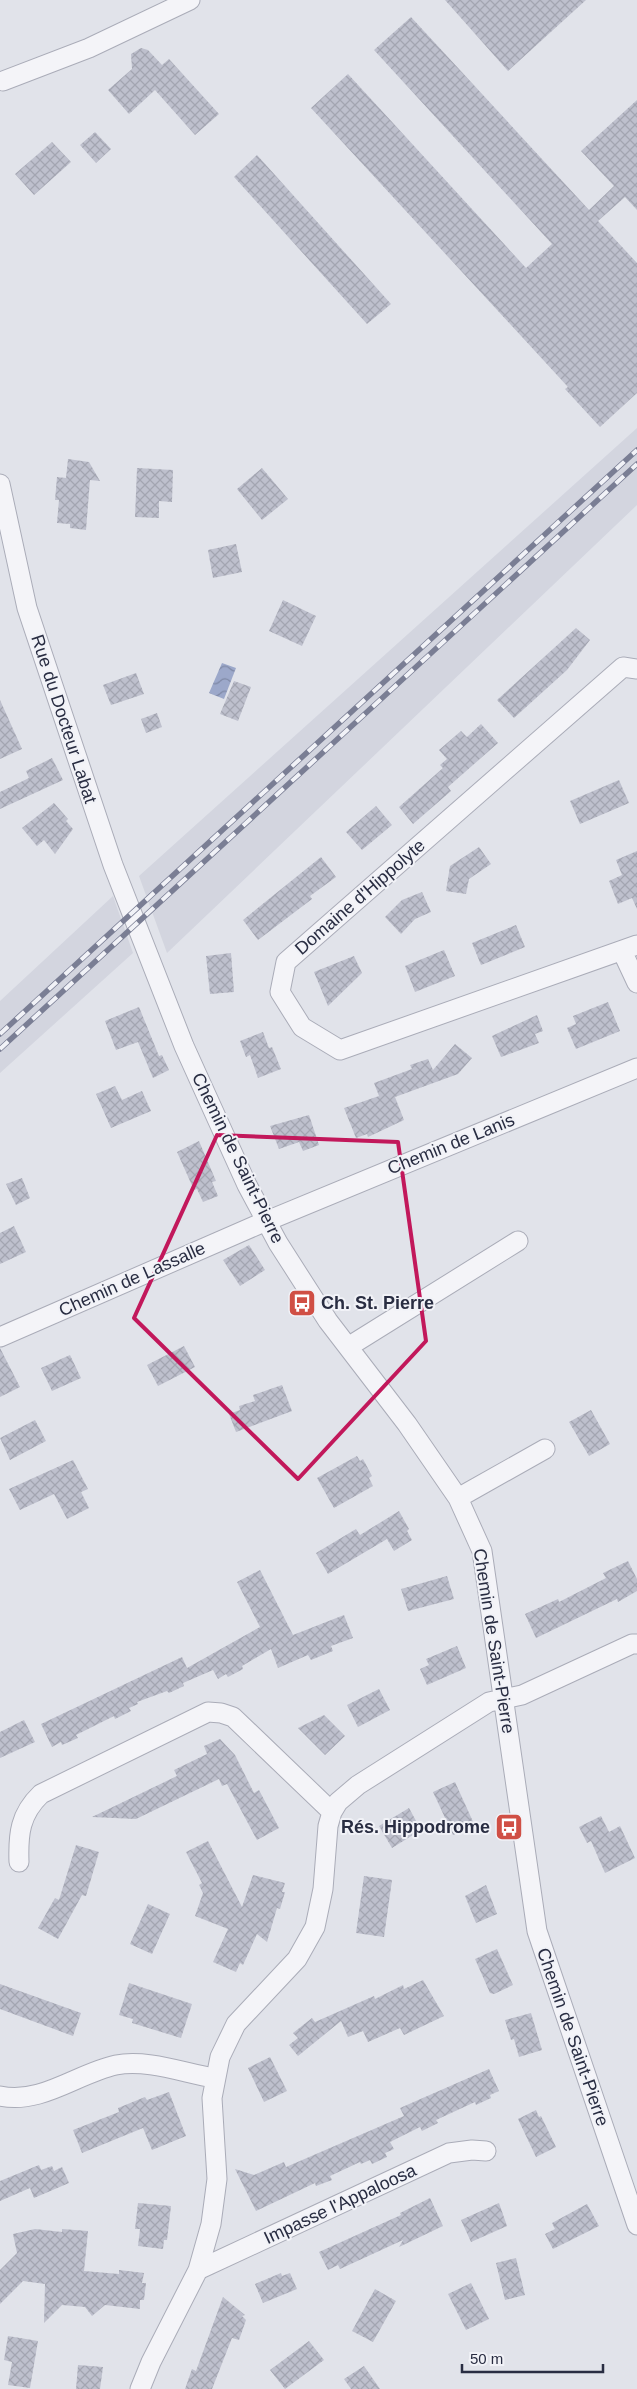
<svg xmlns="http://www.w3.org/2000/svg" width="637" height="2389" font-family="Helvetica,sans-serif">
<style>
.built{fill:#d3d5df}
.water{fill:url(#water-waves)}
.building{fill:url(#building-cross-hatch)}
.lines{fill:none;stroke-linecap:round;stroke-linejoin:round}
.minor-casing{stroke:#aaacb8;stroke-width:21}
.minor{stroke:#f4f4f8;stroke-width:19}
.rail-casing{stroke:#7a7e94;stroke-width:5.5}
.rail{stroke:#f1f2f7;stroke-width:4;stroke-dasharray:11;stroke-linecap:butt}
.marked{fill:none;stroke:#c2185b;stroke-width:4;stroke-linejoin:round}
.labels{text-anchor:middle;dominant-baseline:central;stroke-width:4;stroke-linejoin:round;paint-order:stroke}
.street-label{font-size:18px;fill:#292d42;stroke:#f1f2f7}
.poi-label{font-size:18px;font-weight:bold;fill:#292d42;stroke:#f1f2f7;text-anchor:start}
</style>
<defs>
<pattern id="water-waves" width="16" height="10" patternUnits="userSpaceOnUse" patternTransform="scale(1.25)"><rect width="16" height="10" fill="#9ca8ca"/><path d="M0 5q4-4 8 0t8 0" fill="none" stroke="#7f89a6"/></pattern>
<pattern id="building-cross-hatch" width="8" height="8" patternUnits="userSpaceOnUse" patternTransform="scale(1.25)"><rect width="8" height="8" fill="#bec0cd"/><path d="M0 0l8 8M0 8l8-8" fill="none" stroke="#a3a5b1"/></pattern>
</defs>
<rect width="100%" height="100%" fill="#e1e3ea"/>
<path class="built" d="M637,428V505L167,953L139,876Z
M113,896L133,953L0,1073V1001Z"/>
<path class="water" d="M222,663L236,668L224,699L209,693Z"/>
<path class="building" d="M445,0H586L508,71Z
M411,17L589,210L614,186L581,151L637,100V210L625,197L598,221L637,263V393L600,427L565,389L568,387L311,108L348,74L526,268L552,244L374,50Z
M141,48L148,50L162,65L169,59L219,114L195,135L155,90L129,114L108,90L132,69L131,54Z
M95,132L111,149L96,163L80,145Z
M52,142L71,162L34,195L15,174Z
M257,155L391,304L367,324L234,177Z
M68,459L89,462L100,481L90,480L86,530L70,528V524L57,523L59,500H55L57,477L66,478Z
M137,468L173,470L172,502L159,501V518L135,517Z
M262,468L288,499L262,520L237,489Z
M236,544L242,572L213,578L208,550Z
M283,600L316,616L302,646L269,631Z
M576,628L590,640L567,670L514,718L497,700Z
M136,673L144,694L111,705L103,685Z
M234,681L251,687L238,721L220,714Z
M0,700L22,749L0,759Z
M157,713L162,727L146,733L141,719Z
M481,724L498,743L448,787L451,791L413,824L399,807L443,768L440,765L447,759L439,750L461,731L467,737Z
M52,758L63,780L0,809V792L29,778L26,771Z
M619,780L629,803L580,824L570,801Z
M54,803L68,819L66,821L73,829L55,854L44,840L37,846L22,828Z
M376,806L392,825L362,850L346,832Z
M479,847L491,864L469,879L466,894L446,891L450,866Z
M637,851V909L632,898L618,904L609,881L622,875L616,860Z
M321,857L336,877L310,896L312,899L258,940L243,920Z
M422,892L431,912L415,919L401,934L385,917L402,900Z
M516,925L525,947L481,965L472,943Z
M444,950L455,976L415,992L405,966Z
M231,953L234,992L210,994L206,956Z
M354,956L362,973L328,1006L314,972Z
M608,1002L620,1031L576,1049L567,1028L576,1024L573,1016Z
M139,1007L159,1056L162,1055L169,1070L153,1078L138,1042L116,1050L105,1021Z
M537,1015L543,1031L535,1034L539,1043L501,1057L492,1036Z
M263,1032L269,1048L272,1047L281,1069L258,1078L250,1055L246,1057L240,1041Z
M455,1044L472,1058L458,1074L395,1097L404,1120L368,1137L367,1134L356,1138L344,1108L379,1096L374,1083L412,1069L410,1065L428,1059L433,1070Z
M115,1086L122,1100L142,1091L151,1111L111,1128L96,1094Z
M309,1115L319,1145L303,1151L299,1142L279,1149L270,1126Z
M199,1141L216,1181L212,1182L218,1196L203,1202L197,1189L194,1190L177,1152Z
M22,1178L30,1198L16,1205L6,1184Z
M14,1226L26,1252L0,1264V1233Z
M249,1245L265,1270L240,1286L223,1260Z
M184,1346L195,1367L158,1386L147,1365Z
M0,1348L20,1387L0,1397Z
M70,1355L81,1378L52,1391L41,1368Z
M282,1385L292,1411L236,1432L229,1414L240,1410L239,1406L255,1401L253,1395Z
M591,1410L610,1444L589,1456L569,1422Z
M35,1420L46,1441L10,1460L0,1438Z
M357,1456L360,1461L363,1459L372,1476L369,1478L373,1486L334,1508L317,1478Z
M73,1460L88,1489L81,1492L89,1508L67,1519L54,1494L20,1510L9,1489Z
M399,1511L409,1529L407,1531L412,1540L394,1551L387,1539L328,1574L316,1553L356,1529L360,1535Z
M628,1561L637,1579V1591L618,1602L617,1599L536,1638L525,1614L558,1599L559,1602L606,1578L603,1573Z
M260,1570L293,1635L344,1615L353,1638L331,1646L333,1651L311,1660L308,1655L278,1668L271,1649L242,1666L243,1669L228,1677L226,1674L218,1679L213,1670L183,1683L184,1686L169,1693L167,1691L137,1702L138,1704L129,1708L131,1711L115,1719L114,1716L76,1735L78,1738L62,1745L61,1742L52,1747L41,1724L182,1657L187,1668L260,1627L237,1582Z
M447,1576L454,1599L408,1611L401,1589Z
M457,1646L466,1668L427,1685L420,1669L429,1665L426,1659Z
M379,1689L390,1710L358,1727L347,1705Z
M324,1715L345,1736L325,1755L298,1728Z
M24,1720L35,1742L0,1758V1732Z
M220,1739L235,1755L254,1793L259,1790L279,1828L257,1840L227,1784L222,1786L219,1779L136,1819L92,1817L177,1776L174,1770L207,1754L204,1746Z
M455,1782L475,1826L453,1835L433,1792Z
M409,1808L421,1830L392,1848L379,1826Z
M601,1816L609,1832L620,1826L635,1858L605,1873L591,1841L587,1843L579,1827Z
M208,1841L242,1907L253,1875L285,1883L282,1892H285L280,1909L277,1908L267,1942L257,1934L243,1965L240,1963L236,1972L213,1962L228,1929L195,1916L203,1893L199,1885L202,1883L186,1852Z
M76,1845L99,1852L86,1896L82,1895L58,1939L38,1928L55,1898L59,1900Z
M364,1876L392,1880L384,1937L356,1933Z
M486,1885L497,1914L476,1923L465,1896Z
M148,1904L170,1914L152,1954L130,1944Z
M497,1949L513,1985L494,1994L490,1993L475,1959Z
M423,1980L444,2016L404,2035L400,2028L368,2042L363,2031L348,2037L341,2021L298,2056L289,2045L298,2038L293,2033L312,2018L315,2022L374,1996L375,1999L403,1985L404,1989Z
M129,1983L192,2004L181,2038L132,2023L133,2019L119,2015Z
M0,1984L81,2013L73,2036L0,2009Z
M531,2013L542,2050L519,2057L514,2039L511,2040L505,2020Z
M270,2057L287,2091L264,2102L248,2068Z
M489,2069L499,2091L490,2095L491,2098L476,2105L475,2102L436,2120L438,2123L422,2131L420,2127L390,2142L394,2149L385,2153L387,2157L372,2164L370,2160L361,2164L360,2162L330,2176L332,2180L316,2186L315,2183L256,2211L235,2169L254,2175L284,2162L286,2167L404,2116L400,2108Z
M169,2092L186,2136L152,2150L143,2128L82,2153L73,2130L119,2112L118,2108L145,2097L147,2100Z
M536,2110L539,2117L541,2116L556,2147L536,2157L518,2119Z
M39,2165L41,2170L52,2166L54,2171L62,2167L69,2183L34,2198L30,2188L0,2201V2181Z
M430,2198L443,2226L399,2247L403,2240L340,2269L338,2265L328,2270L319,2252L401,2215L400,2213Z
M138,2203L171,2206L167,2240H164L163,2249L138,2246L140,2229H135Z
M499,2203L507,2226L471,2242L461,2220Z
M587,2204L599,2226L553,2249L545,2234L555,2229L552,2223Z
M35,2229L62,2232V2229L88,2231L84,2271L119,2274V2270L144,2273L142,2283H146L144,2300H140V2309L105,2305L92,2316L85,2307L62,2305L44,2323L45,2284L23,2281L0,2304V2270L17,2253L13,2234Z
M516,2258L525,2295L505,2300L496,2263Z
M281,2273L282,2276L290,2273L297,2289L263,2303L255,2284Z
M471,2283L489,2319L466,2330L448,2294Z
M375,2289L396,2301L373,2342L352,2331Z
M223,2297L245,2315L242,2316L246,2320L239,2340L232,2338L212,2389H185L192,2369L196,2371Z
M8,2336L38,2341L30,2388L8,2385L12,2362L4,2360Z
M309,2341L324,2360L285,2389L270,2370Z
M78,2365L103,2367L100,2389H76Z
M364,2366L380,2389H351L344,2379Z"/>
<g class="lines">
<g class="minor-casing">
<path id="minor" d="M3,81L89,48L190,0
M0,484L27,608L113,865L184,1046L247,1185L278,1243L328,1321L407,1424L458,1498L482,1551L537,1931L637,2225
M637,669L623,667L286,962L280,992L302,1027L340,1050L637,945
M622,951L637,983
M0,1337L257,1225L637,1068
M348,1347L518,1241
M458,1498L545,1449
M19,1862C18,1834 20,1814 41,1794L208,1712L221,1713L233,1717L332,1812
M0,2096C41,2105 78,2073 116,2065C147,2059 184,2073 214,2078
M198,2270L449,2153L472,2150L486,2151
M140,2389L151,2362L198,2270L211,2224L217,2179L212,2098L220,2057L236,2024L297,1959L315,1927L323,1889L328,1826L332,1812L338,1802L358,1785L489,1702L522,1695L632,1644H637"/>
</g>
<use href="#minor" class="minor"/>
<g class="rail-casing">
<path id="rail" d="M0,1034L637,450
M0,1049L637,464"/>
</g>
<use href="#rail" class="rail"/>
</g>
<path class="marked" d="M217,1135L398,1142L426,1341L298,1479L134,1318Z"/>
<defs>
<g id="bus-square" transform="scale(1.4375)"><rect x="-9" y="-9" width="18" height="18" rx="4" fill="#d04f45" stroke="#f1f2f7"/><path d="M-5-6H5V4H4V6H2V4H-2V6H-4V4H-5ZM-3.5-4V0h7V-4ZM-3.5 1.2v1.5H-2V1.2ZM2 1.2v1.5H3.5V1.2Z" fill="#fff"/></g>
</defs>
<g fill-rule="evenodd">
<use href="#bus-square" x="302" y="1303"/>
<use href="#bus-square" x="509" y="1827"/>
</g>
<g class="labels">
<g class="street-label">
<text transform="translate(64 719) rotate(72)">Rue du Docteur Labat</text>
<text transform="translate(360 897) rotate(-41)">Domaine d'Hippolyte</text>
<text transform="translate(451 1144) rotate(-22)">Chemin de Lanis</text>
<text transform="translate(238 1158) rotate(64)">Chemin de Saint-Pierre</text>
<text transform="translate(132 1279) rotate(-24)">Chemin de Lassalle</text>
<text transform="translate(494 1641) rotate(81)">Chemin de Saint-Pierre</text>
<text transform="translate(573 2037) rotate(71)">Chemin de Saint-Pierre</text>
<text transform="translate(340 2204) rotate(-25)">Impasse l'Appaloosa</text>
</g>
<g class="poi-label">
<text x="321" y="1303">Ch. St. Pierre</text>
<text x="490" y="1827" text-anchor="end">Rés. Hippodrome</text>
</g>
</g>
<path d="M462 2364v8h141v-8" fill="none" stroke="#292d42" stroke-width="2.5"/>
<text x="470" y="2364" font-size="15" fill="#292d42" stroke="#f1f2f7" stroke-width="4" paint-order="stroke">50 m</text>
</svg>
